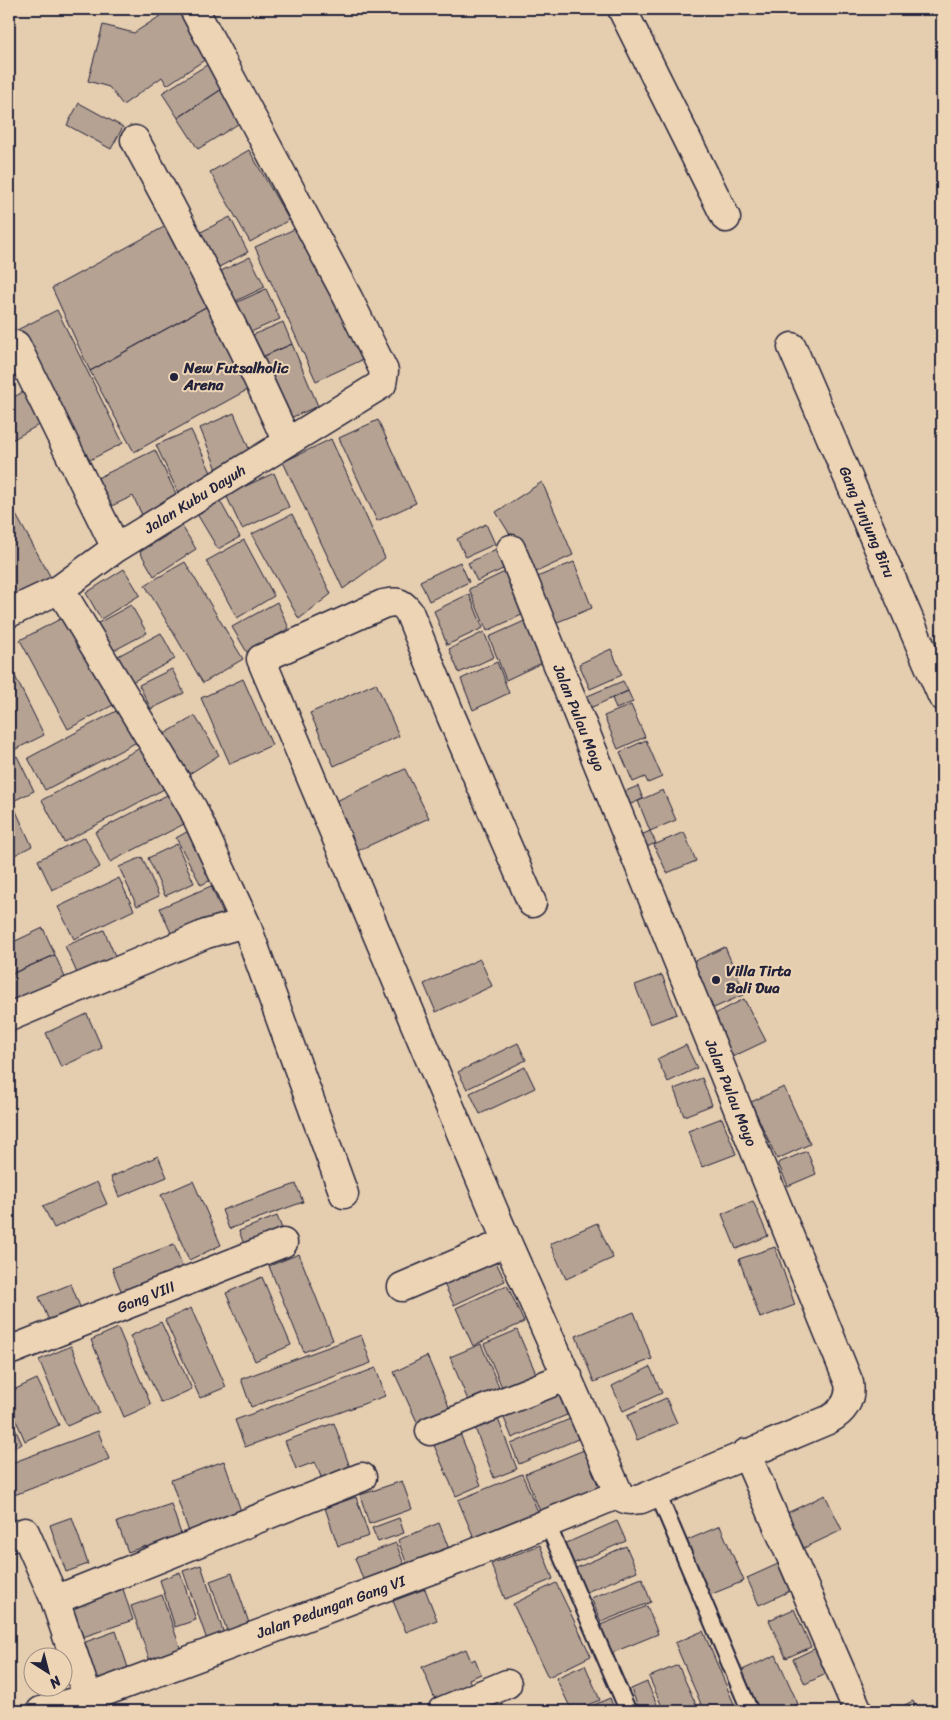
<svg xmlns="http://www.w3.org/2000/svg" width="951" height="1720" font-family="Sriracha,sans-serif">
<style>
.building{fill:#b5a293;stroke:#22223b}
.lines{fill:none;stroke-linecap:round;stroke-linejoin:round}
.service-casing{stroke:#22223b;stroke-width:19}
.minor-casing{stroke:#22223b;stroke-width:31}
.service{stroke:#edd4b5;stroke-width:15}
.minor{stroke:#edd4b5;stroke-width:28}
.poi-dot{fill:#22223b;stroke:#edd4b5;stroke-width:2}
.labels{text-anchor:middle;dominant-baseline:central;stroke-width:4;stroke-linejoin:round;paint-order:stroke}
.poi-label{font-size:15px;font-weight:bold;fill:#22223b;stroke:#edd4b5;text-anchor:start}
.street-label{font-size:15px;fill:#22223b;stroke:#edd4b5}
</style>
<rect width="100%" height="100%" fill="#e5cdb0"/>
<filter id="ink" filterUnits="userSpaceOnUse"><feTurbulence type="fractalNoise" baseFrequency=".02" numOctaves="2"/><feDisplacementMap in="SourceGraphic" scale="10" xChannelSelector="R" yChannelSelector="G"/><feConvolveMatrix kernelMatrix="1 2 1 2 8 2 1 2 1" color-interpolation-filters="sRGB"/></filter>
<g filter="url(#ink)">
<path class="building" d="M171,9H182L212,55L167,85L162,77L123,105L109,87L88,81L103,25L134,33Z
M210,63L225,87L178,118L162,93Z
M225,87L246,119L198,149L178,118Z
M79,103L123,127L111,149L67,125Z
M249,150L289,220L250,242L210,172Z
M230,217L248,252L217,268L199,233Z
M175,221L213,303L90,371L52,288Z
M301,226L362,360L316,381L255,247Z
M250,257L265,287L236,301L221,271Z
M266,289L280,319L242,336L229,306Z
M213,303L258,384L134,452L90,371Z
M57,310L123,443L82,464L15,331Z
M283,322L292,344L255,360L246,338Z
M292,344L318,406L281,422L255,360Z
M33,386L51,418L10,441L9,400Z
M234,413L253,458L218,472L200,428Z
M378,420L416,503L377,521L339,438Z
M191,430L216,483L181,499L156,445Z
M331,439L385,558L343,589L283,462Z
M155,450L179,500L143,517L133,496L101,511L87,483Z
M274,473L289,507L242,529L226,495Z
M542,482L573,555L534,573L496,512Z
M220,501L240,537L218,549L197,514Z
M11,506L54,583L9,602V508Z
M292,514L331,594L299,619L252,534Z
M486,524L495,544L466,557L457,539Z
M182,526L196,549L154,576L140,552Z
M244,540L274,596L237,618L206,561Z
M496,549L505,568L477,581L468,563Z
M185,562L243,659L203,683L145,585Z
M460,562L469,582L429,601L420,581Z
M574,562L592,608L555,623L537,577Z
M124,569L140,595L101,619L86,593Z
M509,570L526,613L487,631L469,589Z
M469,594L483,628L447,645L434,611Z
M277,602L289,628L248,654L232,627Z
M131,605L147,633L111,652L96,624Z
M66,616L113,705L68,729L20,640Z
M529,619L546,661L506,680L489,637Z
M484,632L494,657L459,673L449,649Z
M161,633L175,659L132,682L118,656Z
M611,649L622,675L590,689L579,664Z
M497,662L509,693L473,710L461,679Z
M9,664L44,735L10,752L9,749Z
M172,669L184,693L151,709L139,685Z
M243,679L272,745L230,764L201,698Z
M623,681L628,691L590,708L585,697Z
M376,683L399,736L334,766L310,713Z
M628,691L633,702L616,709L612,698Z
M631,705L645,737L618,749L604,716Z
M120,709L137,742L45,790L28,758Z
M195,716L219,755L186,776L161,736Z
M646,740L662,777L648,783L645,777L633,782L620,752Z
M146,745L168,787L64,842L42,800Z
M17,756L34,791L9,803V760Z
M405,769L429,818L357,851L334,802Z
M638,786L643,799L626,806L621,793Z
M663,790L676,820L650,831L638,801Z
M171,793L186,823L110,862L95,832Z
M15,809L32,846L9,858V812Z
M192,829L217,877L201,885L176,838Z
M650,831L656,843L644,848L639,836Z
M684,832L696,861L667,873L654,845Z
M85,837L100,867L52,890L38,860Z
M177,844L194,883L165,896L148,858Z
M142,857L159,896L137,906L119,867Z
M119,878L134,910L74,939L58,907Z
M211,886L225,918L174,940L160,908Z
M43,928L55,955L9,975V944Z
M104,930L118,963L80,980L65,946Z
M725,947L745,994L707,1011L686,965Z
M55,955L67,982L9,1009V975Z
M480,959L492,986L436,1012L424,984Z
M662,975L677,1014L650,1024L635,985Z
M744,999L766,1041L730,1058L709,1017Z
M87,1014L102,1048L61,1067L46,1033Z
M518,1043L526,1060L467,1089L458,1072Z
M686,1045L697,1068L668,1082L657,1059Z
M525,1067L535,1088L480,1114L470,1093Z
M702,1078L712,1105L684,1116L674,1089Z
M784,1087L810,1144L777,1159L751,1102Z
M722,1118L736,1154L702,1167L688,1131Z
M807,1151L816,1174L788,1186L778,1163Z
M158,1156L167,1177L119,1197L111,1177Z
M193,1181L221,1245L189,1260L161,1195Z
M97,1182L107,1204L54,1228L43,1206Z
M296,1184L303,1202L229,1229L222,1210Z
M753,1201L768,1236L736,1249L722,1214Z
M277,1216L285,1236L247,1252L239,1231Z
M597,1223L613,1258L566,1279L550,1244Z
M174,1244L185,1274L124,1298L112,1268Z
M775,1247L795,1305L760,1318L739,1259Z
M299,1254L333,1340L304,1352L269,1266Z
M495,1260L505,1281L454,1305L444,1284Z
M262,1277L291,1345L255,1361L226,1293Z
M71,1284L84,1317L53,1330L39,1297Z
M507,1285L524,1322L473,1346L456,1308Z
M191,1308L226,1387L200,1398L165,1320Z
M634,1312L652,1359L594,1382L576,1336Z
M161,1322L192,1389L161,1403L130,1336Z
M118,1328L151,1405L124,1417L91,1340Z
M517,1330L538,1378L504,1392L484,1344Z
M361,1335L371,1363L251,1407L241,1379Z
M481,1344L503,1397L472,1410L450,1357Z
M71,1346L99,1412L67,1426L39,1360Z
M427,1356L450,1409L418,1424L394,1372Z
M650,1367L662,1393L623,1411L612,1386Z
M376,1368L385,1396L245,1447L235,1420Z
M37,1379L59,1425L25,1441L9,1404V1392Z
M557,1390L567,1415L512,1438L502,1413Z
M666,1398L677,1423L637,1440L627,1416Z
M495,1411L517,1469L494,1478L472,1420Z
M9,1415L22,1444L9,1450Z
M570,1419L578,1439L519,1464L511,1444Z
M334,1423L352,1473L324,1484L315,1462L296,1469L285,1441Z
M98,1431L109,1459L9,1497V1464Z
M459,1431L481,1485L456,1496L433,1443Z
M584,1450L600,1490L541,1514L525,1474Z
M224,1461L244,1520L191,1538L171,1480Z
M522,1474L541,1519L477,1545L458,1500Z
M402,1481L412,1509L369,1524L360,1495Z
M825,1495L842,1530L804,1548L787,1513Z
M356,1497L369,1536L338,1546L325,1508Z
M171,1504L181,1534L168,1539L171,1547L149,1555L146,1546L128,1552L117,1522Z
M72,1517L88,1564L66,1572L50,1525Z
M399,1518L404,1533L378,1542L372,1528Z
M617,1521L626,1541L570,1565L562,1545Z
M439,1523L452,1557L410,1573L398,1540Z
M720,1526L744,1581L707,1596L683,1542Z
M396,1543L408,1575L367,1590L355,1558Z
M540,1545L553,1579L505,1599L491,1564Z
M626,1546L637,1571L584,1593L574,1569Z
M778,1564L790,1591L759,1605L747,1578Z
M201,1565L224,1634L207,1640L183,1571Z
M180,1572L196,1620L175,1627L160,1580Z
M232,1573L250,1626L228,1634L210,1581Z
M642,1578L651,1602L601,1622L591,1598Z
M556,1583L591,1656L548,1677L513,1604Z
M123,1589L133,1620L77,1639L66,1609Z
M425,1589L437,1620L406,1632L393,1601Z
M162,1595L183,1656L152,1667L131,1606Z
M647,1606L658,1634L609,1654L598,1626Z
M794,1609L811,1647L786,1658L769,1620Z
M116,1631L131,1677L96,1690L80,1644Z
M703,1631L737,1711H704L675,1643Z
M818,1647L830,1672L805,1684L793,1659Z
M466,1649L471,1661L475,1659L481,1674L469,1679L474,1693L437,1704L422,1667Z
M776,1655L798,1704L782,1711H758L740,1671Z
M585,1665L600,1700L572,1711L556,1678Z
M678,1665L699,1711H664L649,1677Z
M647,1682L660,1711H640L631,1689Z
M610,1698L615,1711H580Z
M913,1701L918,1711H892Z"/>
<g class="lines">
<g class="service-casing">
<path id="service" d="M657,1492L750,1711
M547,1523L628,1711"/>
</g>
<g class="minor-casing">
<path id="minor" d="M622,9L726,218
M135,140C189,239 241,339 287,442
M16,345L116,548
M792,347L942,696
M511,549L849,1383C852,1400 843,1412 828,1420L641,1499C632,1500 625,1502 619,1494L507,1242L261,659L383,604C396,601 401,601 409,612L451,716L532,903
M60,589L193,809L246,924L344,1194
M9,613L60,589L116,548L382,384L384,371L348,298L194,9
M9,1017L206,934L234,926
M402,1287L507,1242
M9,1351L283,1243
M430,1431L568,1376
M746,1453L858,1711
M9,1538L25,1532L55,1600L88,1698
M55,1600L362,1477
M41,1711L88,1698L460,1559L619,1494
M442,1711L507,1684"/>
</g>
<use href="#service" class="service"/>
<use href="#minor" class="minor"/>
</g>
</g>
<g class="poi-dot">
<circle cx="174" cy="377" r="5"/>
<circle cx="716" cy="980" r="5"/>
</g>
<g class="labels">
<g class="poi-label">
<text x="184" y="368">New Futsalholic<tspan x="184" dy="17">Arena</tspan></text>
<text x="726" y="971">Villa Tirta<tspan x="726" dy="17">Bali Dua</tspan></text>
</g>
<g class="street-label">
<text transform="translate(195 499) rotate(-32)">Jalan Kubu Dayuh</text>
<text transform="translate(867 522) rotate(67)">Gang Tunjung Biru</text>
<text transform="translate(579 718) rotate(68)">Jalan Pulau Moyo</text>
<text transform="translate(731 1093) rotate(68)">Jalan Pulau Moyo</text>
<text transform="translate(146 1297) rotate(-22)">Gang VIII</text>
<text transform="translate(331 1607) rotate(-20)">Jalan Pedungan Gang VI</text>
</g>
</g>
<rect width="951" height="1720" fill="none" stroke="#edd4b5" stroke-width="30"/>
<rect x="15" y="15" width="921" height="1690" fill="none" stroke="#22223b" stroke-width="2" filter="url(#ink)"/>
<g transform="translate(48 1672) rotate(144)"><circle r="24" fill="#edd4b5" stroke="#9c8d84"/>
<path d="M0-4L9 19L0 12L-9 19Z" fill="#22223b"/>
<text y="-8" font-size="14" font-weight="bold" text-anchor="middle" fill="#22223b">N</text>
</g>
</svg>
